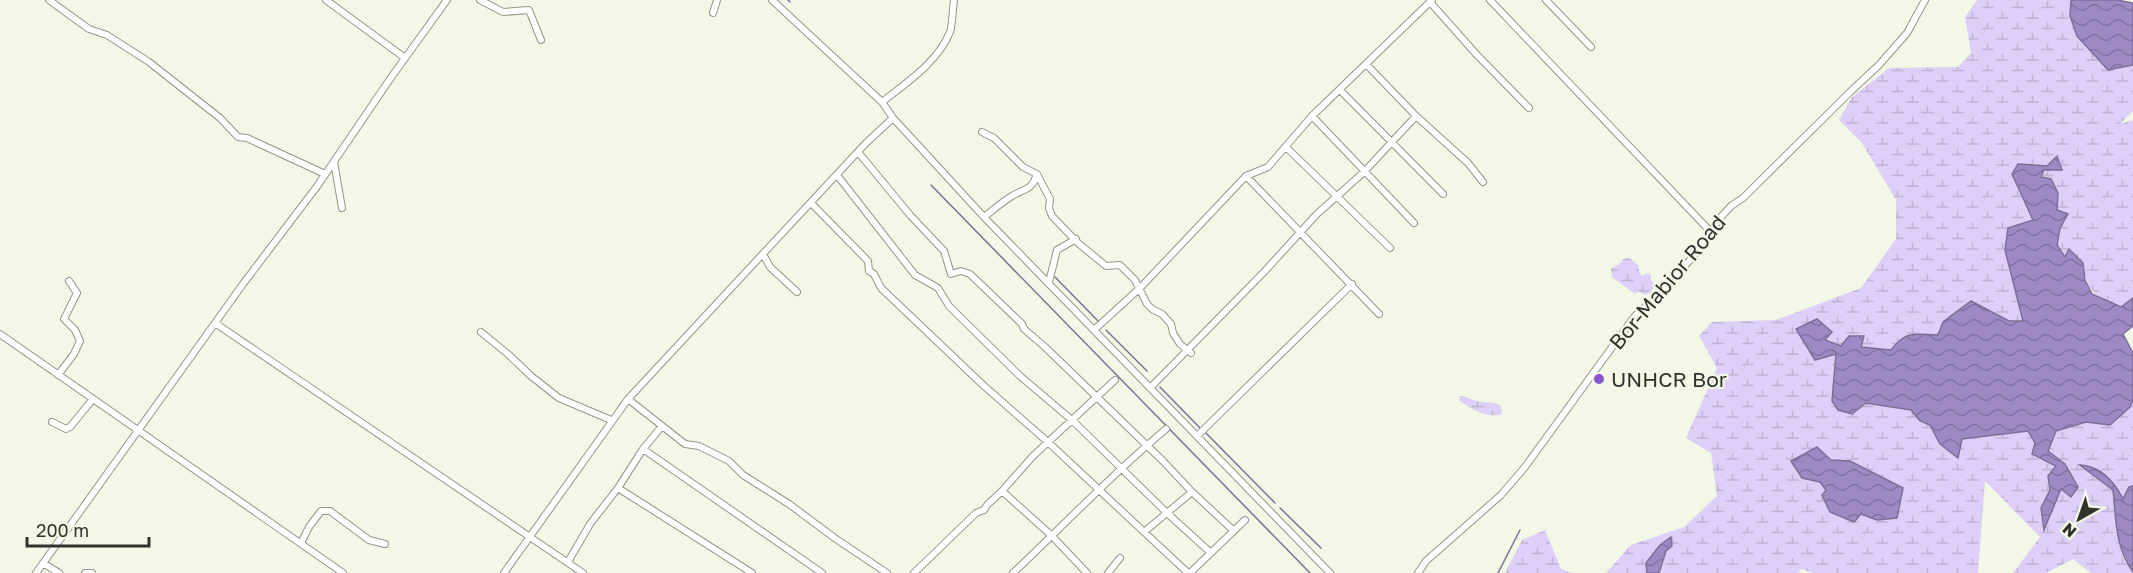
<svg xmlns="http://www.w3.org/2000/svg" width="2133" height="573" font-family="'Golos Text',sans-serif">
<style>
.wetland{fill:url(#wetland-marsh);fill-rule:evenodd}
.water{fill:url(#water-waves);stroke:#7e6f97;stroke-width:1.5}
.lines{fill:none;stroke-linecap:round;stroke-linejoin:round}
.stream{stroke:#7e6f97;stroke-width:1.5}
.minor-casing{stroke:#939788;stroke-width:8}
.minor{stroke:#fff;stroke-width:6}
.poi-dot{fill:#8955cd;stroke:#f2f7e6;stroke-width:2}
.labels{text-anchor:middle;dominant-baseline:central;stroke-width:4.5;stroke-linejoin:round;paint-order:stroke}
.street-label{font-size:21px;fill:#31332d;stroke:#f2f7e6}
.poi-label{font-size:21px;fill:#31332d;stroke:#f2f7e6;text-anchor:start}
</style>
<defs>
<pattern id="wetland-marsh" width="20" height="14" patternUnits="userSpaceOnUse" patternTransform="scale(1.5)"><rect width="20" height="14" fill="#ddcff7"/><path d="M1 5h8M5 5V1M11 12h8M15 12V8" fill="none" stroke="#beb2d4"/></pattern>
<pattern id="water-waves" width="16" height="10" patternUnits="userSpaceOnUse" patternTransform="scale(1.5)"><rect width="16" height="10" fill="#9f89c5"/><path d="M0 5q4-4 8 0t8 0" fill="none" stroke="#8271a0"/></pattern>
</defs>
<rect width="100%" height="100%" fill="#f2f7e6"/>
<path class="wetland" d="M1977,0H2073L2071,1L2108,70L2133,65V111L2120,124L2133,120V298L2121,307C2095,295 2087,294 2083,263L2069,250L2065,257L2057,245L2060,228L2067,214L2057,210L2058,193L2041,178L2044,170H2062L2057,157L2047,166L2018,164L2034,221L2008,228L2005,249L2024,321H2009L1971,301L1938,335C1916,334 1905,331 1891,350L1860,347L1864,337L1841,346L1796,328L1837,353L1832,401L1852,414L1866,403L1911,410L1920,421L1930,425L1940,444L1958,457L1962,439L2028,431L2035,443L2057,465L2048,476L2050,490L2041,508L2044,528L2061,489L2065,464L2048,451L2056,431L2086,422L2110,425L2130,407L2133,400V486L2129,487L2123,500L2113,490L2119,543L2124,560L2133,573H2091L2073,559L2046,573H2013L2040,537L1985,481L1978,573H1813L1801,569L1798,573H1659L1671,537L1647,573H1606L1631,545L1684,527L1717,496L1711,453L1686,438L1717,368L1699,336L1712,322L1776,320L1861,288L1896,239V200L1862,143L1839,120L1852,97L1889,68L1958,67L1971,53L1965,17ZM1817,448L1831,460L1850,461L1877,520C1863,514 1824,495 1820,480C1818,470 1818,458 1817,448Z
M1629,258L1638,265L1640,274L1643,276L1646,273L1651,275V280L1655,284L1651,293L1644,295L1638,291L1635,294L1612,277L1611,269L1622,262L1623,259Z
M1460,396C1467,396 1473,401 1481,402C1489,403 1493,401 1501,406L1502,414C1488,419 1470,409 1459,400Z
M1545,530L1561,569L1571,573H1505L1522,540Z"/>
<path class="water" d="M2073,0H2117L2133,3V65L2108,70L2077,36L2070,16L2071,1Z
M2057,156L2062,170H2044L2041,177L2051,179L2058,193L2057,210L2068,214L2060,228L2057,245L2065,257L2069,249L2083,263L2085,280L2092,294L2121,307L2133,298V326L2123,334L2133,353V400L2130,407L2110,425L2086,422L2056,431L2048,451L2065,464L2078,487L2071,497L2061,489L2044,530L2041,508L2050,490L2048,476L2056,466L2032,454L2035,443L2028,431L1962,439L1958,458L1940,444L1930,425L1920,421L1911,410L1866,403L1852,414L1838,410L1832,401L1836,354L1815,360L1796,329L1817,319L1832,332L1825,340L1841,346L1849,336H1864L1861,347L1891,350C1906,330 1914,334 1938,335L1943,322L1971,301L2009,321H2023L2005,250L2008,228L2033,220L2012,174L2018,164L2047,166Z
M1817,447L1831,460L1850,461L1903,488L1897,518L1877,520L1861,514L1854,522L1830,512L1822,495L1826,490L1820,482L1802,478L1791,461Z
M2080,465C2101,466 2114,481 2123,499L2129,487L2133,486V572C2115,548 2116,518 2113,490Z
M1671,537L1672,546L1666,551L1659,573H1647L1646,563L1660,545Z"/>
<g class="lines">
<path class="stream" d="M788,0L790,2
M931,185L1310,573
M1055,277L1098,321
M1106,330L1147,371
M1160,387L1200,428
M1204,431L1275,503
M1280,508L1321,548
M1498,573L1520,530"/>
<g class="minor-casing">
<path id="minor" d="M49,0L89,29L107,35L149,62L220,118L238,137L247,138L325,174
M326,0L405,58
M480,0L503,12L529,10L541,40
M772,0L882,102L893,118L984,217L1330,573
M1490,0L1710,231
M1546,0L1591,47
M1430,2L1477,55L1529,108
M713,13L717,0
M1366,64L1416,116L1468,163L1483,182
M1340,90L1443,194
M882,102C906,83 938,62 950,32C952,28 953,7 954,0
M1312,116L1414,223
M982,132L994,138L1023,167L1037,174L1050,199L1049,208L1052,216L1078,243L1106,266L1120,265L1135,280L1147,304L1152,309L1162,314L1171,324L1173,333L1180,344L1191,353
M1287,148L1390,248
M858,152L910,215L944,251L951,274L961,271L970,274L1022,324L1024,329L1045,347L1163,461L1192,492L1234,531
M334,162L342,208
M837,175L915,275L938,288L949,306L1020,376L1073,421L1167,513L1211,553
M1246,176L1379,314
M811,203L868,261L869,271L874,274L881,288L983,385L1049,443L1188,573
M984,217C993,210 1002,202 1012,196C1021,190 1033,190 1036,176
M763,254L770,267L797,292
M1049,282L1057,250L1076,239
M215,323L583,573
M1094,330L1140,288L1246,176L1268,167L1312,116L1432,0
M481,332L509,355L531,376L559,398L611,420
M0,334L343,573
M58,375L74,354L80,341L75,330L64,319L77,293L69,281
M1150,388L1264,272L1317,214L1364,172L1416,116
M628,399L685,444L699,446L729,461L743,475L789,504L836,539L887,573
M52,422L66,429L70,427L93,399
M1197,436L1352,284
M643,449L822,573
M618,488L752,573
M1002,491L1052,536L1087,573
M1144,532L1192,492
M301,543L309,527L321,511H330L369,540L385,544
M568,562L590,524L618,488L643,449L662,426
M43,563L59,573
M36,573L243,284L318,185L390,79L447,0
M85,573H92
M504,573L628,399L866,143L893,118
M914,573L976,513L984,510L987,505L1002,491L1033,456L1115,380
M1013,573C1064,525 1112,474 1166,429
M1108,573L1120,558
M1190,573L1245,520
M1418,573L1426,561L1501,495L1525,467L1634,317L1659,294L1692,258L1721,217L1731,206L1743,198L1850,92L1879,65L1907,33L1925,0"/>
</g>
<use href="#minor" class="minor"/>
</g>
<circle class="poi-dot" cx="1599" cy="379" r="6"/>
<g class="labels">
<g class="street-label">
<text transform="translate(1667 282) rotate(-50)">Bor-Mabior Road</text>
</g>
<g class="poi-label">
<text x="1611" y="379">UNHCR Bor</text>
</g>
</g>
<g transform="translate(2079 519) rotate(220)" stroke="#f2f7e6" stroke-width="4.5" paint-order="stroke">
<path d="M0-4.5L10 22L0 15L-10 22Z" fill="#31332d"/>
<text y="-9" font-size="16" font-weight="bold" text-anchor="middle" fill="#31332d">N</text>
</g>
<path d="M27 537v9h122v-9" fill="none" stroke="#31332d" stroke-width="3"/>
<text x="36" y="537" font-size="18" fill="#31332d" stroke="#f2f7e6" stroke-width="4.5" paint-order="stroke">200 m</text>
</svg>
